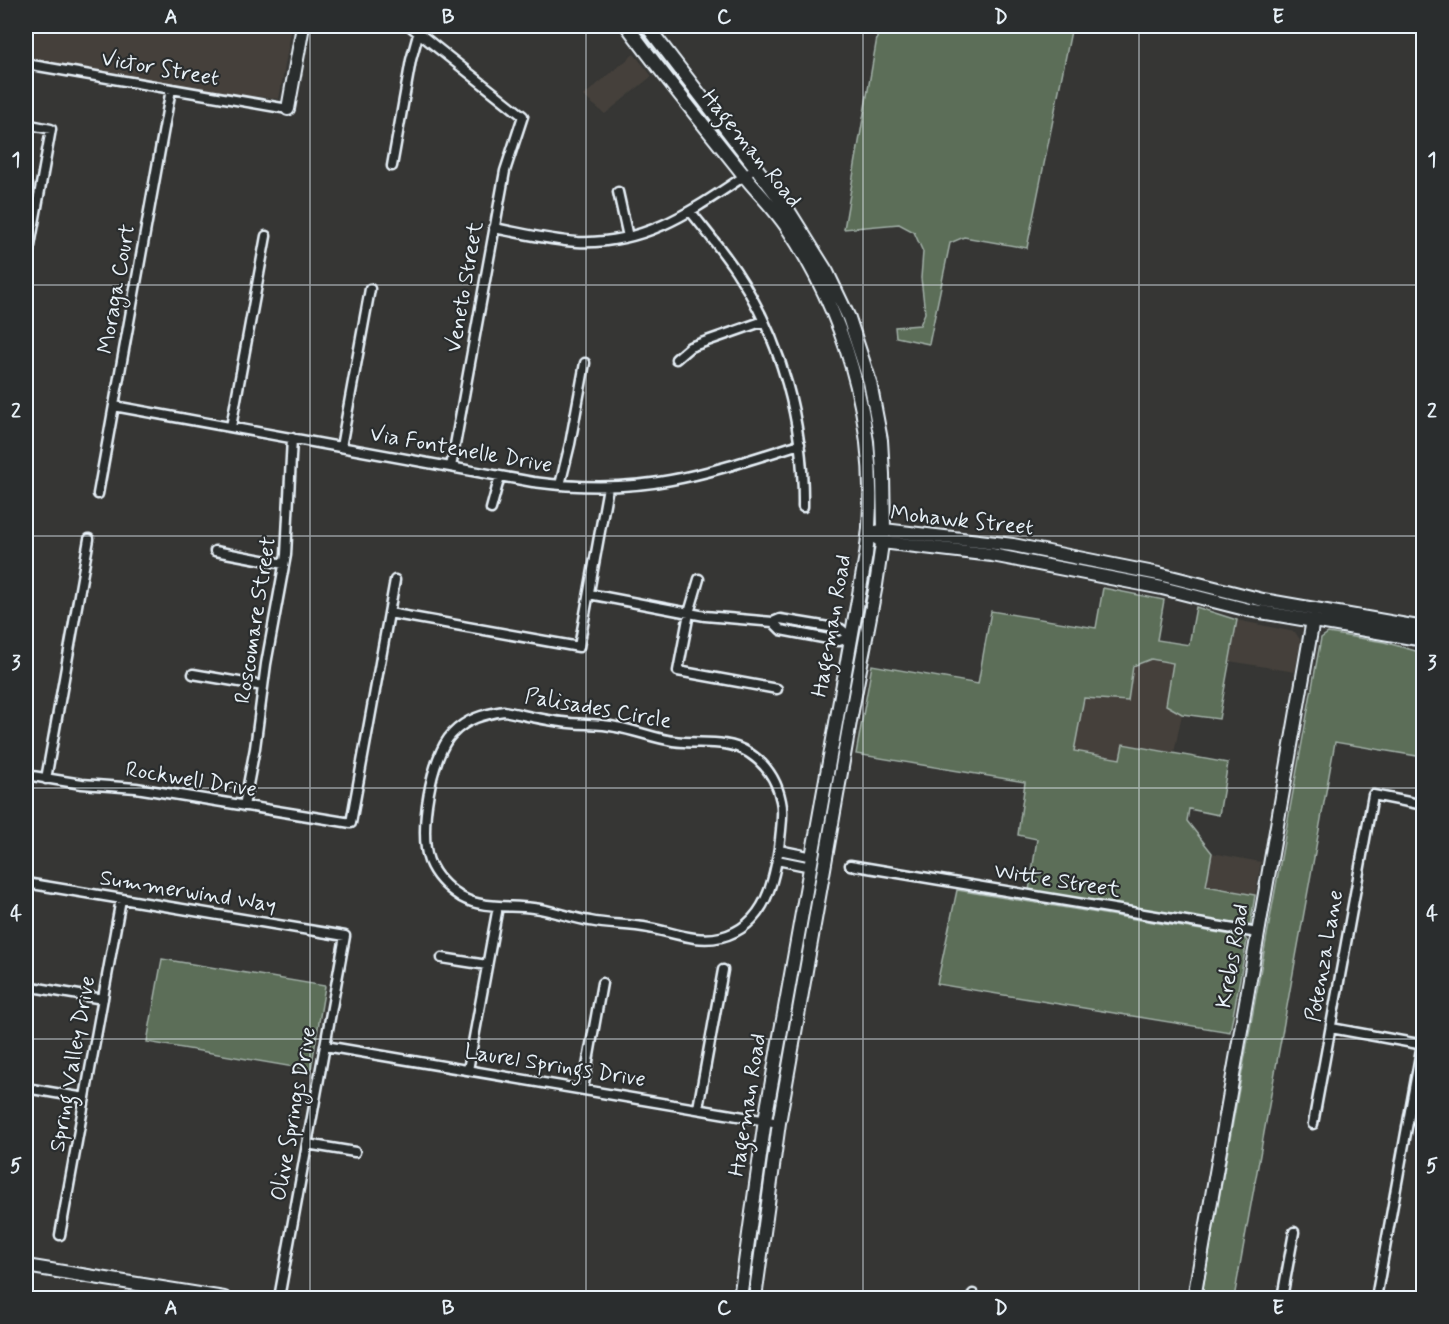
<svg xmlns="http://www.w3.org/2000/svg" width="1449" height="1324" font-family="Mynerve,sans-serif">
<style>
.built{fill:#44403b}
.green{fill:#5c6e58;stroke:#a2b0a8;stroke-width:1.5}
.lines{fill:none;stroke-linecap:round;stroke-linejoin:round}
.street-casing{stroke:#e8f1f8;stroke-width:13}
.secondary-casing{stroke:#e8f1f8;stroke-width:16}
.street{stroke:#2a2d2e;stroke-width:8}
.secondary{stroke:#2a2d2e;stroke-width:12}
.grid{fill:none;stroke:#e8f1f8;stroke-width:1.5;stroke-opacity:0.55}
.labels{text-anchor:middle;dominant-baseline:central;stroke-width:4.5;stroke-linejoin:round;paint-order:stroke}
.street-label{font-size:22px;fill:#e8f1f8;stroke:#2a2d2e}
.neatline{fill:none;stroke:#e8f1f8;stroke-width:2}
.grid-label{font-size:20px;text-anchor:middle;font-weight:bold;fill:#e8f1f8}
</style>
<rect width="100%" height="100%" fill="#363634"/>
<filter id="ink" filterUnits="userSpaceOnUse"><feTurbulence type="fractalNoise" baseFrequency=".0167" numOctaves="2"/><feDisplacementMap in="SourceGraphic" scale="12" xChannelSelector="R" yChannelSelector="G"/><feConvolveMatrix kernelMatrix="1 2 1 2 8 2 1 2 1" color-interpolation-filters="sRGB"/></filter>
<g filter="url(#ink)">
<path class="built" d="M26,26H292L279,99L122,81L26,63Z
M634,54L652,76L605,114L583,96Z
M1237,620L1295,632L1301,641L1295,672L1229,661Z
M1151,659L1173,663L1166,704L1182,714L1174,753L1123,744L1120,759L1074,751L1084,698L1128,701L1133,665Z
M1212,853L1261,862L1255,895L1206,886Z"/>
<path class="green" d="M633,26H638L738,154L737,155Z
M879,26H1072L1027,248L964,237L950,243L929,344L896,337L895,327L920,325L925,313L921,278L923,252L914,232L899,224L844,229Z
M1103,588L1164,600L1157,640L1189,645L1196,607L1237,620L1219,719L1182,714L1166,705L1173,663L1151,659L1133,666L1128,701L1084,698L1074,751L1120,759L1123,744L1228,763L1219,815L1189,809L1187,821L1212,853L1206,886L1255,895L1250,926L1029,891L1037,839L1018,835L1025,782L856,754L872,665L978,684L991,611L1096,628Z
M1328,633L1384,642L1423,653V757L1335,742L1234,1298H1201L1321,638Z
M957,890L1244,937L1247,941L1230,1032L937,984Z
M162,959L325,986L311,1070L147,1042Z"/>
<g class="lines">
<g class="street-casing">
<path id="street" d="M410,26L523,116L505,171L451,467
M26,64L288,109
M26,124L51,129L26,268
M392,166L411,60L419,31
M618,192L628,237
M691,212C706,231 722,250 736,271C782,341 804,423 803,507
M494,228C521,233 549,240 577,242C647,245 693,210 749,173
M676,359L690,347L764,321
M114,406L533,482C579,488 625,489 671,480C715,472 758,457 800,444
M231,427L266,236
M341,447L370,289
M560,485L570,444L585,363
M98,494L171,89
M491,509L500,476
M215,551L284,564
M699,579L689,613L678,671L777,689
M589,594L705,616L773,622L780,619L841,629L851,637
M389,613L579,647L608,487
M773,622L781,630L839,641L851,637
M193,674L263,686
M504,711C524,715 543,720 562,722C580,725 598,723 616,727C635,730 653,738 673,741C699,745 726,738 749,753C766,764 777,781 781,801C784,813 781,827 780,840C775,879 766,926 721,937C696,943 672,932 649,928C629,924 609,925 590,921C571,918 552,910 533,908C509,905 482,909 461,897C447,888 435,876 429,861C418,833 431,755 452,734C466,719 484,714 504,711Z
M26,775L82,784L136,788L351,823L395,580
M46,779L89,539
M244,806L255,748L266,664L286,555L292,438
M779,850L813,857
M777,860L811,867
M850,865L1258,933
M26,883L345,936L279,1298
M442,958L487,965
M26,986L103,999
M1331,1028L1424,1045
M325,1046L779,1123
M468,1070L497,912
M26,1088L85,1098
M583,1089L602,983
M698,1108L723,970
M1313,1124L1373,795L1424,805
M307,1144L355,1152
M60,1235L121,899
M972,1298L973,1294
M1282,1298L1294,1232
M1376,1298L1422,1045"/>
</g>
<g class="secondary-casing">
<path id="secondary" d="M627,26C664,76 703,124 742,173C757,192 775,209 788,229C851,324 882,442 866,555L765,1120L740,1298
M647,26L787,208L827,272L849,318L870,382L881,440L883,474L884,530L876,585L851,716L779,1123L755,1298
M288,109L303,26
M876,532L884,530L1013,545L1159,574L1263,600L1424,628
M877,538L882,542L992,555L1162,588L1249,610L1424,640
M26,1266L224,1298
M1194,1298L1313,620"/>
</g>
<use href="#street" class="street"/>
<use href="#secondary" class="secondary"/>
</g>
</g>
<path class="grid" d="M310,26V1298M586,26V1298M863,26V1298M1139,26V1298M26,285H1424M26,536H1424M26,788H1424M26,1039H1424"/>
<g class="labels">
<g class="street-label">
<text transform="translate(160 69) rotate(10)">Victor Street</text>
<text transform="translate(751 149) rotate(51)">Hageman Road</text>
<text transform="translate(465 287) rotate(-80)">Veneto Street</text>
<text transform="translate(117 289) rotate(-80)">Moraga Court</text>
<text transform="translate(461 450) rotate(10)">Via Fontenelle Drive</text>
<text transform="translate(962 521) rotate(6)">Mohawk Street</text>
<text transform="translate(256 620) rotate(-81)">Roscomare Street</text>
<text transform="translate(832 626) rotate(-80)">Hageman Road</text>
<text transform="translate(598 709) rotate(10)">Palisades Circle</text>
<text transform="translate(191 780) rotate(9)">Rockwell Drive</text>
<text transform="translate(1057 881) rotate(9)">Witte Street</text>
<text transform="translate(188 892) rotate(9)">Summerwind Way</text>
<text transform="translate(1233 956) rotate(-80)">Krebs Road</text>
<text transform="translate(1325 956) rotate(-80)">Potenza Lane</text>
<text transform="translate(73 1064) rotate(-80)">Spring Valley Drive</text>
<text transform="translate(555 1066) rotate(9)">Laurel Springs Drive</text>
<text transform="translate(748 1105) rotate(-81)">Hageman Road</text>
<text transform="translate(294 1114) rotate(-80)">Olive Springs Drive</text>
</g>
</g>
<rect width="1449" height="1324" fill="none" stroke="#2a2d2e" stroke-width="66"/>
<rect x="33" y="33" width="1383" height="1258" class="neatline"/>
<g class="grid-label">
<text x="171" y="23">A</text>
<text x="448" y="23">B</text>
<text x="724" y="23">C</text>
<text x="1001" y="23">D</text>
<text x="1278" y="23">E</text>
<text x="16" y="166">1</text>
<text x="1432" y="166">1</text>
<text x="16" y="417">2</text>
<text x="1432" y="417">2</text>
<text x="16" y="669">3</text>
<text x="1432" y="669">3</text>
<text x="16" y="920">4</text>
<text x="1432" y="920">4</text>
<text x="16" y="1172">5</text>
<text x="1432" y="1172">5</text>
<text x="171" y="1314">A</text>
<text x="448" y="1314">B</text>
<text x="724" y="1314">C</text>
<text x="1001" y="1314">D</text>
<text x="1278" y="1314">E</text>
</g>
</svg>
